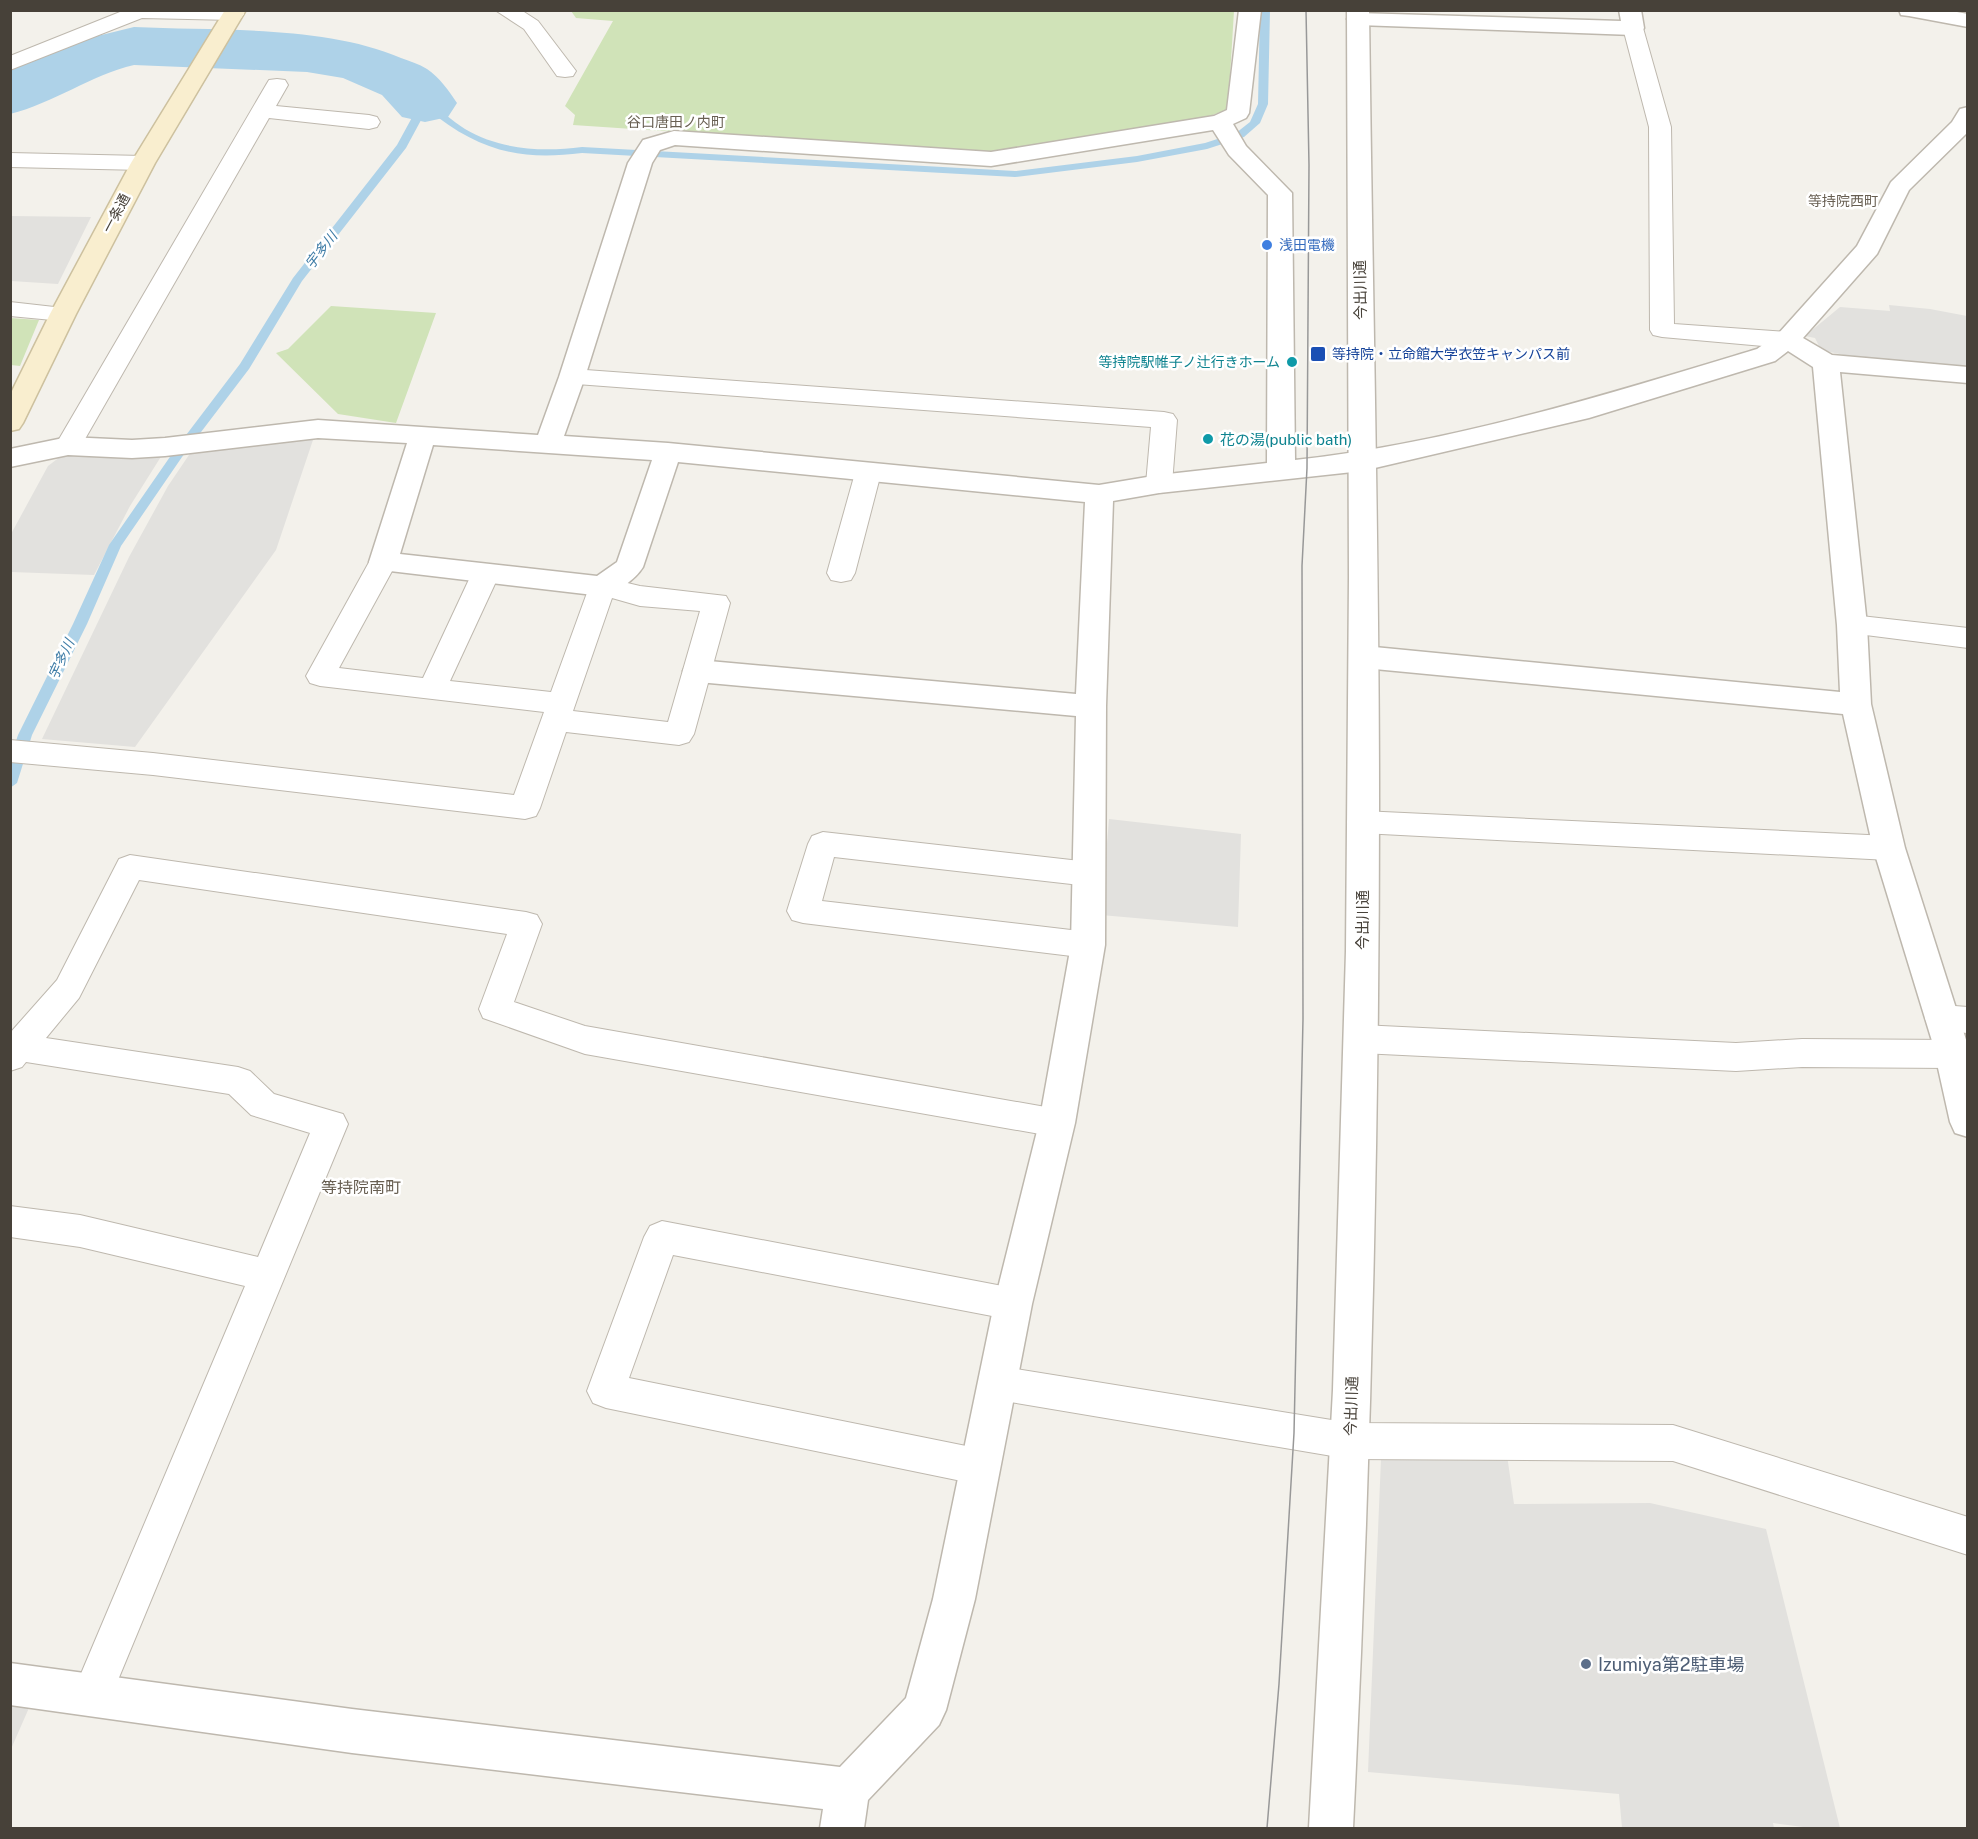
<svg xmlns="http://www.w3.org/2000/svg" width="1978" height="1839" font-family="'Public Sans','Noto Sans JP',sans-serif">
<style>
.green{fill:#d0e3b8}
.parking{fill:#e2e1de}
.lines{fill:none;stroke-linecap:round;stroke-linejoin:round}
.stream{fill:#aed2e8;fill-rule:evenodd}
.river{fill:#aed2e8;fill-rule:evenodd}
.service-casing{stroke:#beb8ae;stroke-width:2}
.minor-casing{stroke:#beb8ae;stroke-width:3}
.tertiary-casing{stroke:#beb8ae;stroke-width:3}
.secondary-casing{stroke:#cdc19f;stroke-width:3}
.service{fill:#fff;fill-rule:evenodd}
.minor{fill:#fff;fill-rule:evenodd}
.tertiary{fill:#fff;fill-rule:evenodd}
.secondary{fill:#f9eecf;fill-rule:evenodd}
.tram{stroke:#989898;stroke-width:1.5}
.shop-dot{fill:#3f7fe0;stroke:#fff;stroke-width:2}
.transit-dot{fill:#1a4fb4;stroke:#fff;stroke-width:2}
.culture-dot{fill:#0f9aa8;stroke:#fff;stroke-width:2}
.service-dot{fill:#5c6f8a;stroke:#fff;stroke-width:2}
.labels{text-anchor:middle;dominant-baseline:central;stroke-width:5;stroke-linejoin:round;paint-order:stroke}
.far-neighbourhood-label{font-size:14px;fill:#685f52;stroke:#fff}
.far-street-label{font-size:14px;fill:#474139;stroke:#fff}
.far-shop-label{font-size:14px;fill:#366cbe;stroke:#fff;text-anchor:start}
.far-water-label{font-size:14px;font-style:italic;fill:#3e7ca6;stroke:#fff}
.far-transit-label{font-size:14px;fill:#164399;stroke:#fff;text-anchor:start}
.far-culture-label{font-size:14px;fill:#0d838f;stroke:#fff;text-anchor:end}
.street-label{font-size:15px;fill:#474139;stroke:#fff}
.culture-label{font-size:15px;fill:#0d838f;stroke:#fff;text-anchor:start}
.neighbourhood-label{font-size:16px;fill:#685f52;stroke:#fff}
.near-service-label{font-size:18px;fill:#4e5e75;stroke:#fff;text-anchor:start}
</style>
<rect width="100%" height="100%" fill="#f3f1eb"/>
<path class="green" d="M571,11H1234L1228,109L1210,116L1024,153L979,152L573,125L575,115L565,106L613,21L576,18Z
M331,306L436,313L396,423L338,414L276,353L288,349Z
M10,318L39,320L20,366L11,365Z"/>
<path class="parking" d="M11,216L91,217L58,284L11,281Z
M1889,305L1930,309L1967,316V368L1844,355L1821,350L1815,338L1805,336L1840,307L1890,311Z
M314,437L276,550L135,747L42,739L129,557L168,486L193,449Z
M69,450L162,455L130,506L94,575L11,572V534L48,466Z
M1109,819L1241,834L1238,927L1101,915Z
M1506,1448L1514,1504L1650,1503L1766,1529L1840,1828H1811L1773,1823L1774,1828H1622L1619,1794L1368,1772L1381,1459Z
M11,1698L32,1701L11,1749Z"/>
<g class="lines">
<path class="stream" d="M1260,10H1270L1268,104L1260,123L1244,137L1207,149L1137,162L1015,177L582,153C517,161 478,150 427,109L406,148L302,281L249,369L182,457L121,546L87,624L32,735L17,783L10,788V759L18,735L73,624L109,545L174,451L240,364L293,278L397,145L421,101H429C441,110 452,121 465,129C501,150 542,152 582,147L1015,171L1137,156L1205,143L1236,133L1250,122L1258,104Z"/>
<path class="river" d="M134,27C217,31 325,25 401,58C409,61 419,64 427,69C439,77 449,91 457,103L448,117L425,122L402,117L382,95L343,78L307,72L134,65C91,75 54,103 10,114V71L73,42Z"/>
<g class="service-casing">
<path id="service" d="M125,10H242L244,14L241,18L234,20L142,18L10,70V56Z
M495,10H521L538,21L576,71L573,76L565,77L557,76L524,29Z
M1633,22L1640,24L1643,28L1671,127L1674,324L1787,332L1796,335L1799,340L1796,345L1787,348L1662,337L1653,335L1650,330L1649,127L1623,28L1626,24Z
M277,79L285,80L288,85L276,106L369,115L377,117L380,122L377,127L369,129L269,118L81,446L77,452L68,454L59,452L55,446L266,85L269,80Z
M10,153L143,156L151,158L154,163L151,168L143,170L10,167Z
M10,302L72,309L75,314L72,319L63,321L10,316Z
M572,369L1164,412L1173,414L1177,420L1172,484L1168,490L1159,493L1150,490L1146,484L1151,427L563,383L560,377L563,371Z
M868,464L877,467L881,473L855,573L851,580L841,582L831,580L827,573L855,473L859,467Z
M383,553L393,555L397,562L339,668L423,678L472,573L476,566L486,564L496,566L500,573L450,681L551,692L592,579L602,577L640,586L726,596L730,603L694,734L689,742L679,745L566,732L540,808L536,816L525,819L153,775L10,762V740L153,753L514,795L544,712L320,686L310,683L306,676L373,555ZM612,598L640,606L700,611L668,722L573,711Z
M1852,615L1968,628V648L1842,632L1838,625L1842,618Z
M1362,811L1889,836L1900,840L1904,848L1900,856L1889,860L1362,833L1351,830L1347,822L1351,814Z
M823,832L1089,862L1100,866L1104,874L1100,882L1089,886L834,857L822,901L1088,932L1099,936L1104,945L1099,954L1088,958L803,923L792,920L787,911L808,844L812,836Z
M130,855L526,912L537,915L542,924L514,1002L585,1026L1057,1109L1069,1113L1074,1123L1069,1133L1057,1137L585,1054L483,1018L479,1009L507,934L139,880L79,998L46,1038L238,1067L250,1071L274,1094L343,1114L348,1124L106,1709L92,1715L78,1709L72,1695L245,1286L80,1247L10,1237V1206L80,1215L258,1257L310,1133L251,1115L229,1094L26,1062L22,1067L10,1071V1033L57,980L119,859Z
M1941,1005L1968,1007V1033L1941,1031L1929,1027L1925,1018L1929,1009Z
M1361,1025L1736,1043L1802,1039L1952,1040L1964,1044L1968,1056L1964,1064L1952,1068L1802,1067L1736,1071L1361,1053L1349,1049L1345,1039L1349,1029Z
M662,1221L1013,1288L1026,1292L1031,1304L1026,1316L1013,1320L673,1255L629,1378L981,1449L994,1454L1000,1467L994,1480L981,1485L606,1408L593,1403L587,1391L644,1237L650,1226Z
M998,1366L1350,1423L1673,1425L1968,1517V1555L1673,1461L1350,1459L998,1400L985,1395L979,1383L985,1371Z"/>
</g>
<g class="minor-casing">
<path id="minor" d="M1239,10H1261L1249,113L1246,118L1233,124L1246,146L1292,193L1295,460C1452,443 1605,395 1757,349L1778,334L1857,246L1891,182L1952,122L1960,109L1968,107V132L1909,190L1877,254L1803,338L1832,355L1968,367V383L1840,372L1867,625L1871,704L1905,848L1968,1046V1137L1955,1133L1950,1122L1932,1041L1873,848L1843,714L1364,668L1354,664L1349,657L1354,650L1364,646L1840,692L1837,625L1813,367L1788,351L1775,361L1589,418L1362,471L1159,493L1113,501L1106,706L1105,945L1075,1123L1032,1304L975,1599L946,1710L939,1725L868,1800L864,1828H820L823,1809L352,1753L10,1705V1663L352,1709L840,1767L906,1698L933,1599L994,1304L1039,1123L1071,945L1076,716L698,682L687,679L683,671L687,663L698,660L1076,694L1085,502L678,462L643,567C635,580 617,592 602,596L373,569L369,562L407,443L318,438L165,456L132,458L68,455L10,467V449L68,437L132,440L165,438L318,420L538,435L559,377L628,163L643,140L674,131L991,152L1214,116L1227,110ZM1213,130L1229,155L1268,195L1267,463L1159,475L1099,485L668,443L564,436L585,377L652,163L660,150L675,145L991,166ZM433,445L652,460L617,562L597,576L400,554Z
M1619,10H1641L1644,28L1641,33L1633,35L1358,25L1350,24L1347,19L1350,14L1358,13L1621,21Z
M1899,10H1946L1968,14V27L1909,16L1901,15Z"/>
</g>
<g class="tertiary-casing">
<path id="tertiary" d="M1347,10H1369C1372,275 1379,540 1379,805C1379,1146 1370,1487 1353,1828H1309L1333,1390L1346,951L1349,578Z"/>
</g>
<g class="secondary-casing">
<path id="secondary" d="M225,10H246L155,163L76,314L23,423L19,429L10,431V395L50,314L131,163Z"/>
</g>
<use href="#service" class="service"/>
<use href="#minor" class="minor"/>
<use href="#tertiary" class="tertiary"/>
<use href="#secondary" class="secondary"/>
<path class="tram" d="M1267,1828L1279,1684L1294,1433L1303,1019L1302,566L1307,468L1309,165L1306,10"/>
</g>
<circle class="shop-dot" cx="1267" cy="245" r="6"/>
<rect class="transit-dot" x="1310" y="346" width="16" height="16" rx="3"/>
<g class="culture-dot">
<circle cx="1292" cy="362" r="6"/>
<circle cx="1208" cy="439" r="6"/>
</g>
<circle class="service-dot" cx="1586" cy="1664" r="6"/>
<g class="labels">
<g class="far-neighbourhood-label">
<text x="676" y="122">谷口唐田ノ内町</text>
<text x="1843" y="201">等持院西町</text>
</g>
<g class="far-street-label">
<text transform="translate(116 213) rotate(-62)">一条通</text>
</g>
<g class="far-shop-label">
<text x="1279" y="245">浅田電機</text>
</g>
<g class="far-water-label">
<text transform="translate(321 250) rotate(-52)">宇多川</text>
<text transform="translate(61 659) rotate(-65)">宇多川</text>
</g>
<g class="far-transit-label">
<text x="1332" y="354">等持院・立命館大学衣笠キャンパス前</text>
</g>
<g class="far-culture-label">
<text x="1280" y="362">等持院駅帷子ノ辻行きホーム</text>
</g>
<g class="street-label">
<text transform="translate(1360 290) rotate(-91)">今出川通</text>
<text transform="translate(1362 920) rotate(-90)">今出川通</text>
<text transform="translate(1351 1406) rotate(-88)">今出川通</text>
</g>
<g class="culture-label">
<text x="1220" y="439">花の湯(public bath)</text>
</g>
<g class="neighbourhood-label">
<text x="361" y="1187">等持院南町</text>
</g>
<g class="near-service-label">
<text x="1598" y="1664">Izumiya第2駐車場</text>
</g>
</g>
<rect width="1978" height="1839" fill="none" stroke="#474139" stroke-width="24"/>
</svg>
